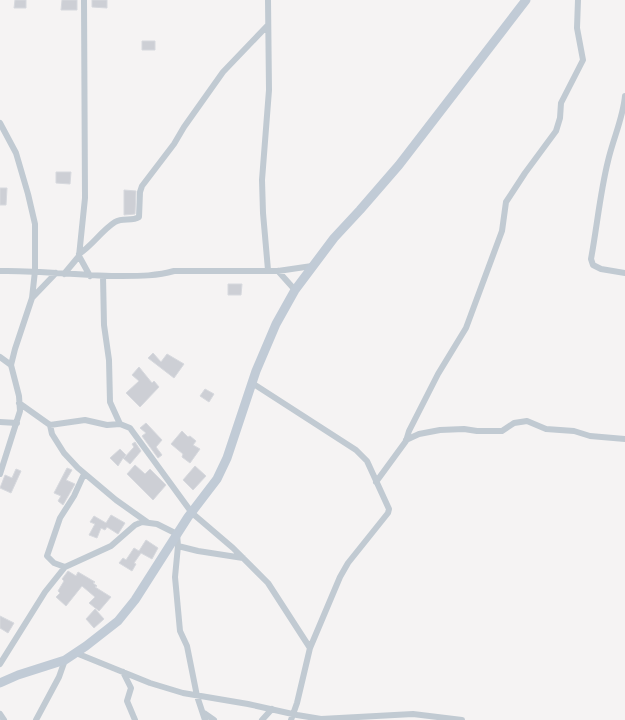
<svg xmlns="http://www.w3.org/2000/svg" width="625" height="720" font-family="'Archivo Narrow',sans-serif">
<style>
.building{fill:#cdcfd5;stroke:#d7d9de}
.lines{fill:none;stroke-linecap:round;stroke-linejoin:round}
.street{stroke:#c1cad2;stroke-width:6}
.secondary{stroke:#c1cbd6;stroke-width:9}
</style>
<rect width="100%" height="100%" fill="#f5f3f3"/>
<path class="building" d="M15,0H26V8H14Z
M62,0H77V10H61Z
M92,0H107V8L92,7Z
M142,41H155V50H142Z
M56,172H71L70,184L56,183Z
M0,188H7L6,205H0Z
M124,190L136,191L135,214L124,215Z
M228,284H242L241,295H228Z
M153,353L161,362L167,354L184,364L174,378L148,358Z
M139,367L152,383L154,381L159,387L140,407L126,393L139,381L132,375Z
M205,389L214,394L209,402L200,396Z
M146,423L162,440L156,447L162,455L158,458L142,436L146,433L140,428Z
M182,431L188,437L190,436L196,441L193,445L200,449L190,463L182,457L183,454L171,444Z
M135,442L141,451L130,464L123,458L118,466L110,458L120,449L126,455L124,458L134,447L132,444Z
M135,465L145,474L150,469L166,485L153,500L127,474Z
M195,466L206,476L193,490L183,480Z
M67,468L72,470L66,480L75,484L63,505L58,501L61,496L54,493Z
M16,469L21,471L11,493L0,488L5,475L12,478Z
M111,515L125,523L118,534L107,527L105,530L101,528L97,538L89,535L95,524L90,522L94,516L106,523Z
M146,540L158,548L152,559L141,553L134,563L136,564L132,571L119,563L123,558L126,560L134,548L139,551Z
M68,571L76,576L78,572L95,582L93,583L97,586L95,587L111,597L99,611L89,603L95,597L82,586L66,606L56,597L60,593L58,591L64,581L62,579Z
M95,609L104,619L94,628L86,619Z
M0,616L14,623L8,633L0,628Z"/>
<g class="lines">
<path class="street" d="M625,96C623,118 613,139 608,161C600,193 597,227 591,259L593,265L601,269L625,273
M0,123L16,153L28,194L35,224V271L32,298L15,349L11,365L19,396L20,411L0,474
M79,254C93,245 101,231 115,222C123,217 132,222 139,217L140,192L142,186L174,144L184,127L223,72L268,25
M79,256L90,276
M268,270L263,213L262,180L269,90L268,0
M0,271C41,270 81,276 122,276C140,276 157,276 174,271H278L312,266
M278,271L295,290
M64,274L79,256L85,198L84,0
M103,276L104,325L109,360L110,402L120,424
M32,298L56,273
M0,357L11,365
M252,383L356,450L367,461L389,509L388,513L348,563L340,577L310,648L297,703L291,720
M19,403L50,425L52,434L64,453L78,468L116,500L147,522
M0,422L17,423
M50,425L85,420L107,425L120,424L130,428L192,513L233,548L268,583L310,648
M406,440L419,434L440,430L464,429L477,431H502L514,423L527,421L546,429L574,431L590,436L625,439
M376,482L406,441L409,431L438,374L466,328L502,231L506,202L525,173L556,131L560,118L561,103L583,60L577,28L578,0
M178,546L198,551L243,558
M65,567L54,563L47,556L60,518L74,496L84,474
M76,653L150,683L183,693L248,704L297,715L321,719L413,714L462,720
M0,664L45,592L65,567L111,546L135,525L142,522L157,524L177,534L178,546L175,577L180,631L187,646L197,696L205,720
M123,672L131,688L127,701L135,720
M204,713L214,720
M0,714L4,720
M36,720L59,677L65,660
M262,720L272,709"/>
<path class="secondary" d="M0,683L18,675L65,660L86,646L118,621L135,600L188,517L217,479L227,458L256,371L276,324L295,290L334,238L360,210L399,165L526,0"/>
</g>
</svg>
